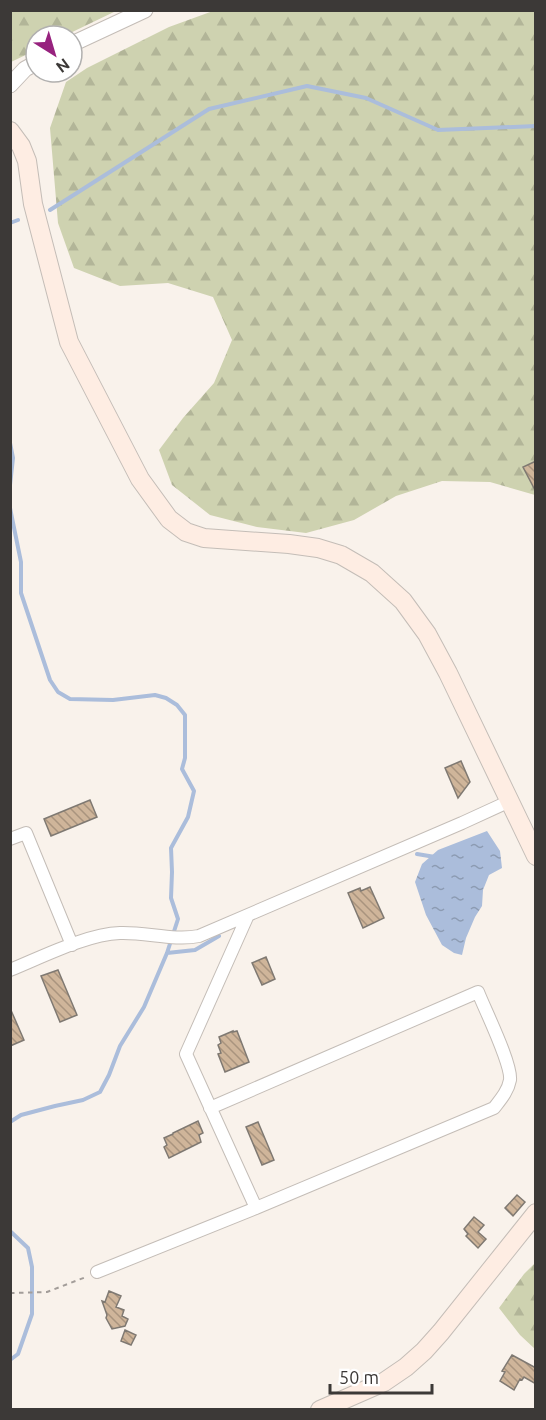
<svg xmlns="http://www.w3.org/2000/svg" width="546" height="1420" font-family="Ubuntu,sans-serif">
<style>
.forest{fill:url(#forest-firs)}
.water{fill:url(#water-ripples)}
.lines{fill:none;stroke-linecap:round;stroke-linejoin:round}
.stream{stroke:#abbddb;stroke-width:4}
.building{fill:url(#building-back-hatch);stroke:#7f7972;stroke-width:1.5}
.minor-casing{stroke:#c4bdb7;stroke-width:14}
.tertiary-casing{stroke:#c4bdb7;stroke-width:17}
.secondary-casing{stroke:#c4bdb7;stroke-width:20}
.path{stroke:#a39d99;stroke-width:2;stroke-dasharray:4.5 4.5;stroke-linecap:butt}
.minor{stroke:#fff;stroke-width:12}
.tertiary{stroke:#fff;stroke-width:15}
.secondary{stroke:#feede3;stroke-width:18}
</style>
<defs>
<pattern id="forest-firs" width="22" height="20" patternUnits="userSpaceOnUse" patternTransform="scale(1.5)"><rect width="22" height="20" fill="#ced2b0"/><path d="M5 1l3.5 6h-7zM16 11l3.5 6h-7z" fill="#b2b598"/></pattern>
<pattern id="water-ripples" width="26" height="14" patternUnits="userSpaceOnUse" patternTransform="scale(1.5)"><rect width="26" height="14" fill="#abbddb"/><path d="M2 4q2-2 4 0t4 0M15 11q2-2 4 0t4 0" fill="none" stroke="#8c9bb2"/></pattern>
<pattern id="building-back-hatch" width="6" height="6" patternUnits="userSpaceOnUse" patternTransform="scale(1.5)"><rect width="6" height="6" fill="#cfb59a"/><path d="M-1 5l2 2M0 0l6 6M5-1l2 2" fill="none" stroke="#a9947e"/></pattern>
</defs>
<rect width="100%" height="100%" fill="#f9f2eb"/>
<path class="forest" d="M11,10H116V11L64,36H36V50L11,62Z
M213,11H535V495L490,482L442,481L396,496L354,520L306,533L257,527L210,515L172,485L159,450L183,418L214,383L232,340L213,297L168,283L120,286L74,268L58,223L50,128L66,82L87,68L169,27Z
M535,1263V1349L520,1335L499,1308L524,1274Z"/>
<path class="water" d="M487,831L500,851L502,868L489,875L483,890L482,906L475,917L466,938L462,955L454,953L442,945L426,915L415,882L422,864L438,850Z"/>
<g class="lines">
<path class="stream" d="M50,210L209,109L307,86L366,98L438,130L536,126
M10,223L18,220
M10,443L13,458L10,485
M10,508L21,562V593L50,680L58,692L70,699L113,700L155,695L166,698L177,705L185,715V758L182,769L194,791L188,817L171,848L172,872L171,898L178,919L167,953L144,1007L120,1046L109,1075L100,1092L83,1100L55,1106L21,1115L10,1122
M417,854L435,857
M167,953L195,950L219,936
M10,1231L28,1248L32,1267V1314L18,1354L10,1360"/>
</g>
<path class="building" d="M536,461V492L523,467Z
M461,761L470,782L458,798L445,768Z
M90,800L97,817L51,836L44,819Z
M370,887L384,918L363,928L348,893L360,888L361,891Z
M266,957L275,979L262,985L252,963Z
M58,970L77,1015L60,1022L41,976Z
M10,1008L24,1040L10,1046Z
M233,1031V1032L237,1031L249,1062L225,1072L218,1054L221,1053L218,1045L221,1043L219,1037Z
M198,1121L203,1133L199,1135L201,1142L169,1158L164,1147L167,1145L164,1138L173,1134V1133Z
M258,1122L274,1160L262,1165L246,1127Z
M517,1195L525,1202L513,1216L505,1208Z
M474,1217L484,1225L478,1232L486,1239L478,1248L466,1236L468,1234L464,1229Z
M109,1291L121,1296L116,1307L124,1310L122,1316L128,1319L125,1326L112,1329L106,1318L107,1315L102,1301L105,1302Z
M125,1330L136,1335L131,1345L121,1341Z
M512,1355L536,1368V1384L524,1377L522,1380L520,1379L514,1390L500,1381L505,1372L502,1371Z"/>
<g class="lines">
<g class="minor-casing">
<path id="minor" d="M10,839L26,833L72,945
M248,915L186,1054L256,1208
M10,970C42,957 87,934 120,933C146,932 174,941 199,936L462,823L510,801
M97,1272L256,1208L494,1108C501,1099 508,1091 510,1080C512,1064 485,1010 478,992L210,1108"/>
</g>
<g class="tertiary-casing">
<path id="tertiary" d="M72,44L145,10
M10,85L25,69L36,63"/>
</g>
<g class="secondary-casing">
<path id="secondary" d="M10,131L21,146L27,161L33,204L69,342L140,479L169,519L186,532L204,538L289,544L318,548L341,555L372,573L403,601L427,634L448,673L536,856
M320,1410L384,1382L406,1367L424,1351L441,1332L536,1213"/>
</g>
<path class="path" d="M10,1293L47,1292L86,1277"/>
<use href="#minor" class="minor"/>
<use href="#tertiary" class="tertiary"/>
<use href="#secondary" class="secondary"/>
</g>
<rect width="546" height="1420" fill="none" stroke="#3c3937" stroke-width="24"/>
<g transform="translate(54 54) rotate(143)"><circle r="28" fill="#ffffff" stroke="#b1b0af" stroke-width="1.5"/>
<path d="M0-4.5L10 22L0 15L-10 22Z" fill="#97227e"/>
<text y="-9" font-size="16" font-weight="bold" text-anchor="middle" fill="#3c3937">N</text>
</g>
<path d="M330 1384v9h102v-9" fill="none" stroke="#3c3937" stroke-width="3"/>
<text x="339" y="1384" font-size="18" fill="#3c3937" stroke="#ffffff" stroke-width="4.5" paint-order="stroke">50 m</text>
</svg>
